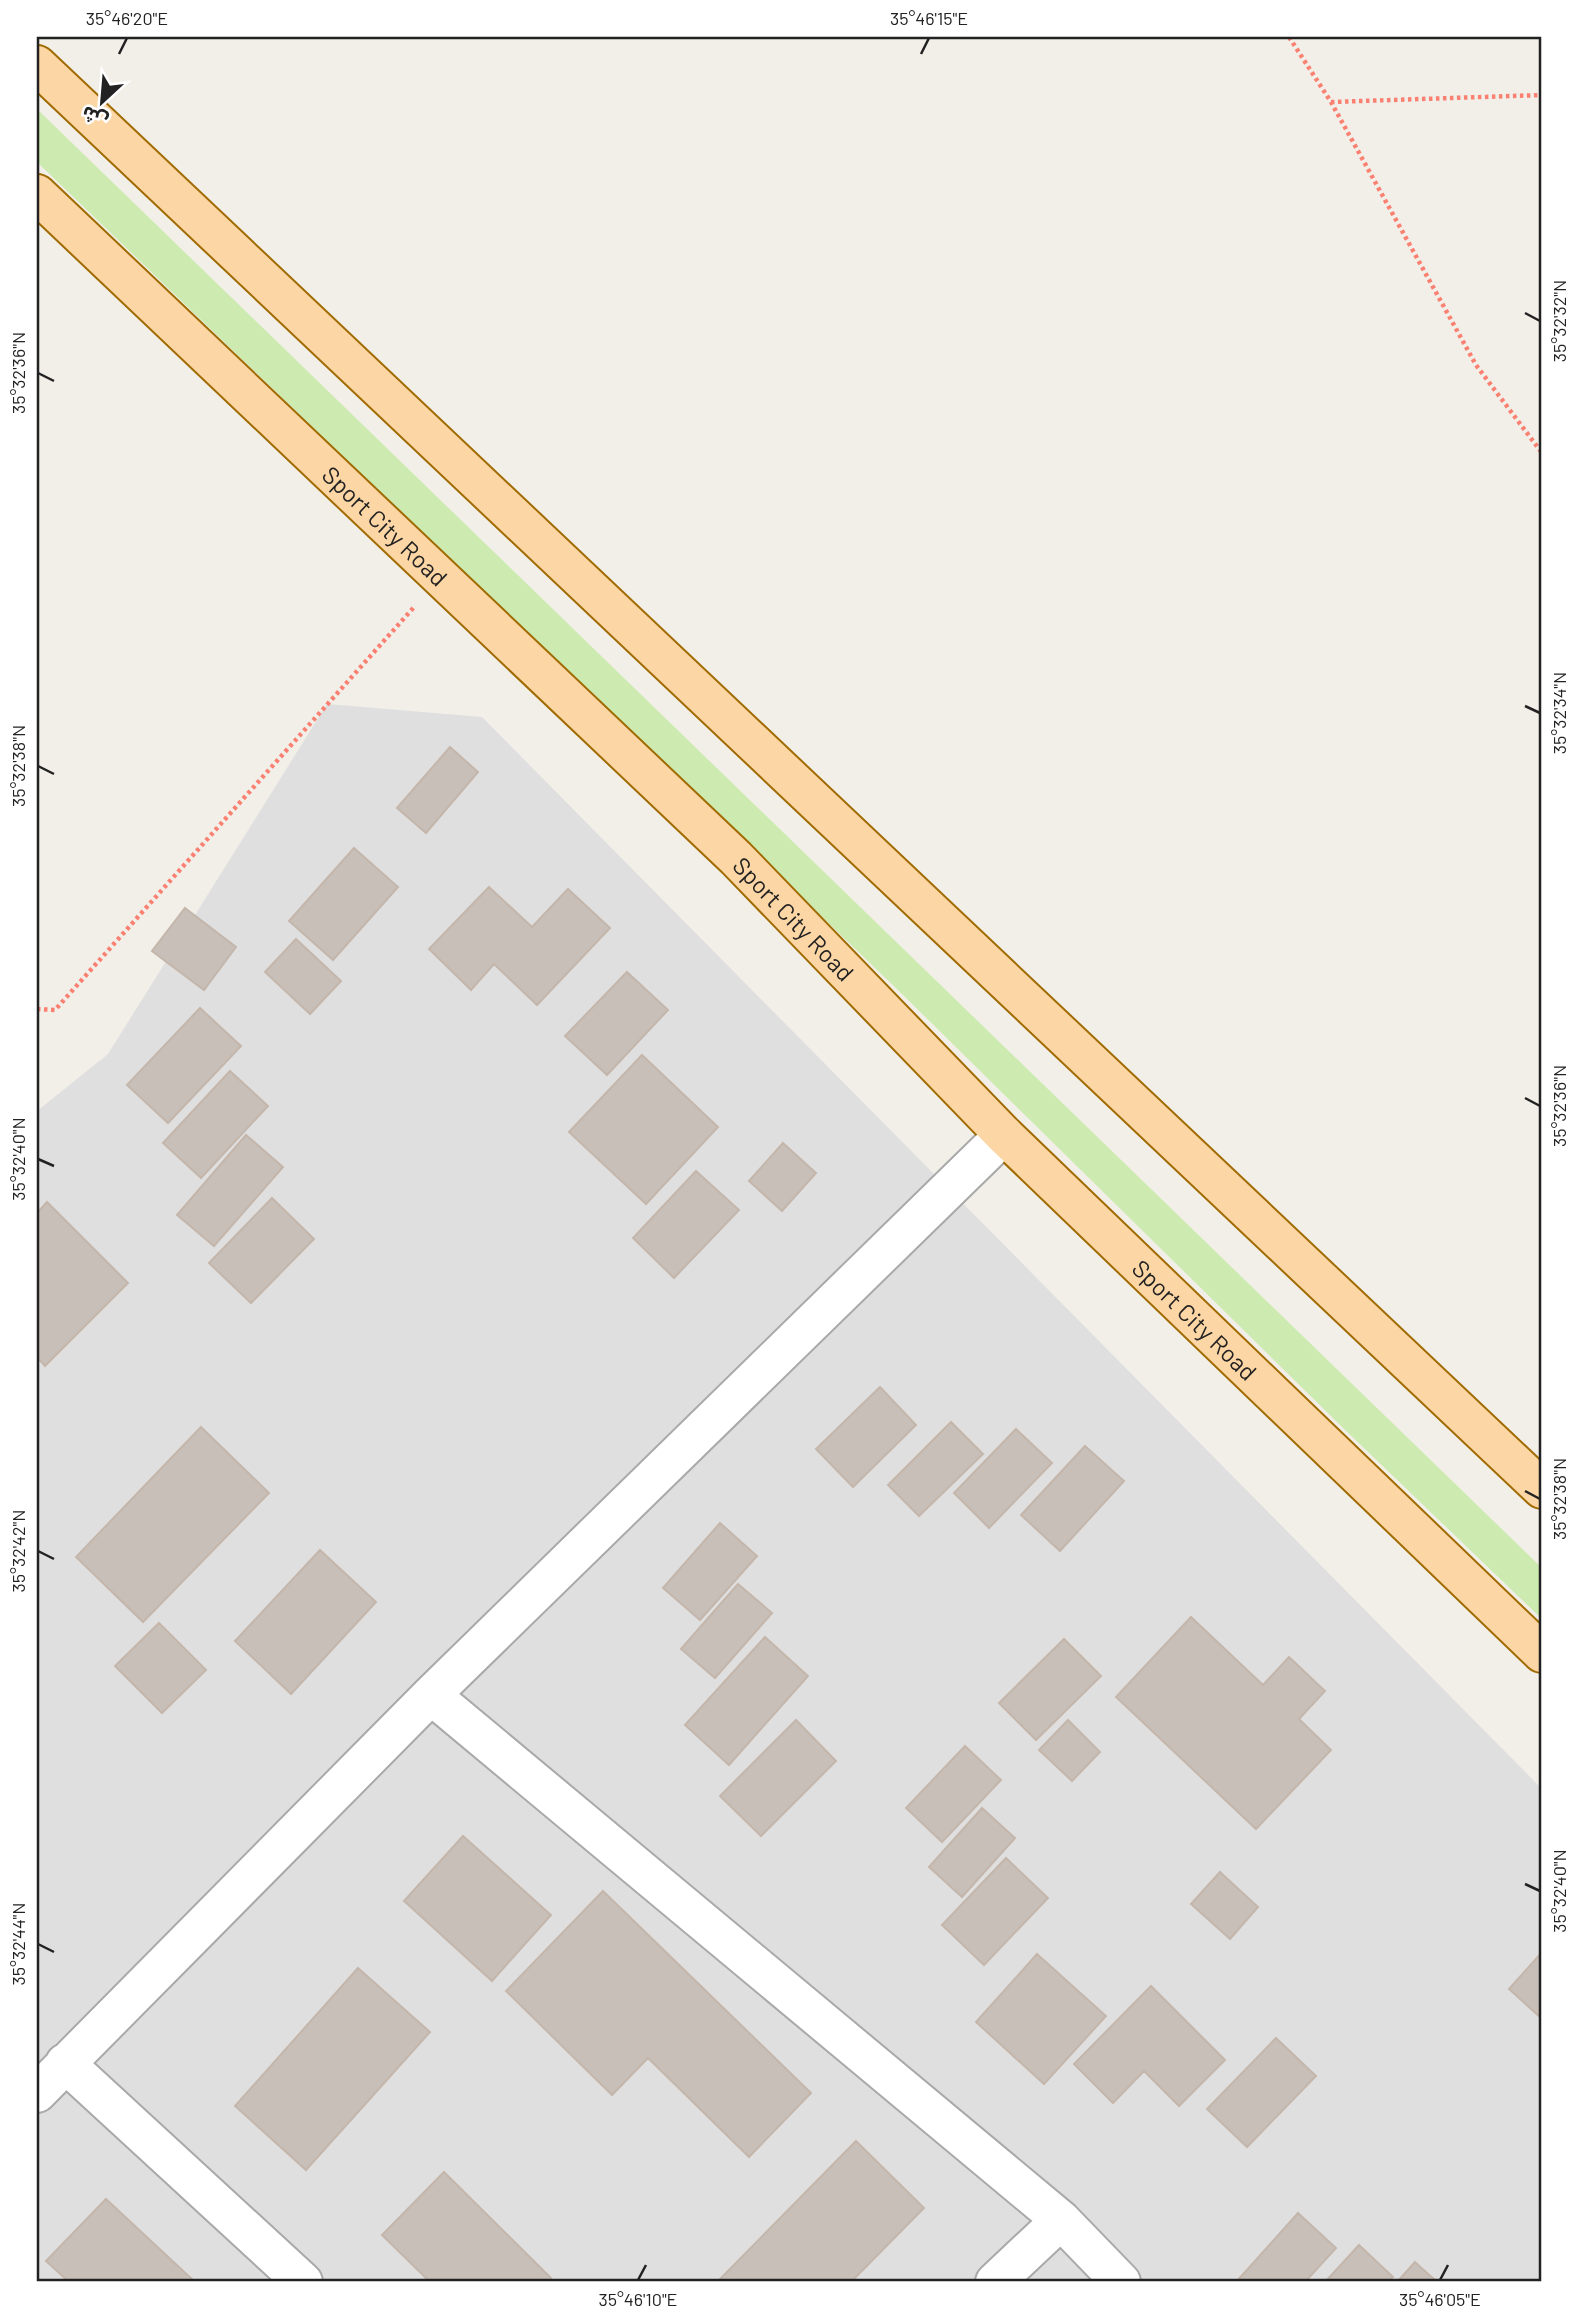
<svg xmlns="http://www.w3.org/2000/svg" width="1579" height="2319" font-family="Barlow,'Noto Sans Arabic',sans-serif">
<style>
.residential{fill:#e0dfdf}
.grass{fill:#cdebb0}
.building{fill:#c7bfb8;stroke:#c4b6ab;stroke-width:2}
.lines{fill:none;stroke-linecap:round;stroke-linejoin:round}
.minor-casing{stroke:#a9a9a9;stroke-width:42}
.major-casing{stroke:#a06b00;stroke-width:42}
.path{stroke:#fa8072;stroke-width:4.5;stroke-dasharray:3.5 3.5;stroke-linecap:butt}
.minor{stroke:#fff;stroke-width:38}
.major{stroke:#fcd6a4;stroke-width:38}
.ticks{fill:none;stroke:#222;stroke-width:2.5}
.labels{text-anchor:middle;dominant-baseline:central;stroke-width:5;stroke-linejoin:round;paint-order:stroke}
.street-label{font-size:24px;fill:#222;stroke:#fff}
.neatline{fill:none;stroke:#222;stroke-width:2.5}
.ticks-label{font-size:18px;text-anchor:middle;fill:#222}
</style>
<rect width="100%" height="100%" fill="#f2efe9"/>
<path class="residential" d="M327,704L482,717L1542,1789V2282H37V1111L108,1054Z"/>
<path class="grass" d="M37,109L1542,1568V1619L1342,1427L901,993L37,162Z"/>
<path class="building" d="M450,747L478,772L426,833L397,808Z
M354,848L398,887L333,960L289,921Z
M489,887L532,927L568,889L610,928L537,1005L494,964L471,990L429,949Z
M185,908L236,947L204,990L152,951Z
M296,939L341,981L310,1014L265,972Z
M627,972L668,1010L607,1075L565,1036Z
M200,1008L241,1046L168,1123L127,1085Z
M642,1055L718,1127L646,1204L569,1132Z
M230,1071L268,1106L201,1178L163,1143Z
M246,1135L283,1167L214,1246L177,1215Z
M783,1143L816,1173L782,1211L749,1181Z
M696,1171L739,1210L674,1278L633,1238Z
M272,1198L314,1239L251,1303L209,1263Z
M47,1202L128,1283L45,1366L37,1357V1213Z
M880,1387L916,1425L853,1487L816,1449Z
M951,1422L983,1454L919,1516L888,1485Z
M201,1427L269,1493L143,1622L76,1557Z
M1016,1429L1052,1463L989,1528L954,1493Z
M1085,1446L1124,1481L1060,1551L1021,1515Z
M720,1523L757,1556L700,1620L663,1588Z
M320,1550L376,1602L291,1694L235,1641Z
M738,1584L772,1613L715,1678L681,1649Z
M1191,1617L1263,1685L1289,1657L1325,1691L1299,1719L1331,1750L1256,1829L1116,1697Z
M159,1623L206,1670L162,1713L115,1666Z
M765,1637L808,1676L729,1765L685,1725Z
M1064,1639L1101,1676L1036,1740L999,1703Z
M796,1720L836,1761L761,1836L720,1796Z
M1068,1720L1100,1752L1072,1781L1039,1750Z
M965,1746L1001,1780L942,1842L906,1808Z
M982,1808L1015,1838L962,1897L929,1867Z
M463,1836L551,1915L492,1981L404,1901Z
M1006,1858L1048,1898L984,1965L942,1925Z
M1220,1872L1258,1907L1230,1939L1191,1904Z
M603,1891L811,2093L749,2157L648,2058L612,2095L506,1991Z
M1542,1952V2019L1509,1989Z
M1037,1954L1106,2016L1044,2084L976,2022Z
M358,1968L430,2032L306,2170L235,2106Z
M1151,1986L1225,2060L1179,2106L1144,2071L1113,2103L1074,2064Z
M1276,2038L1316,2076L1247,2147L1207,2109Z
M856,2141L924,2208L851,2282H717Z
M444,2172L551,2278L547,2282H430L382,2235Z
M106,2199L195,2282H69L46,2261Z
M1298,2213L1336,2248L1305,2282H1236Z
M1359,2245L1393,2277L1388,2282H1325Z
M1415,2262L1437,2282H1397Z"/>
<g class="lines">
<g class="minor-casing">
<path id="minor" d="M431,1695L1061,2220L1121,2282
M65,2063L303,2282
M37,2093L431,1695L1004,1135
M995,2282L1061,2220"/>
</g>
<g class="major-casing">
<g id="major">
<path d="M37,65L1542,1489"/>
<path id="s1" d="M37,194L736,858L1004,1135L1542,1653"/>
</g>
</g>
<path class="path" d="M1289,37L1331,102L1476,365L1542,453
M1331,102L1542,95
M37,1009L55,1010L415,606"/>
<use href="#minor" class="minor"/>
<use href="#major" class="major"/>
</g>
<path class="ticks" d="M119,54L127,38M921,54L929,38M1525,313L1540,321M38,373L54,381M1525,706L1540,713M38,766L54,774M1525,1098L1540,1106M38,1159L54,1166M1525,1491L1540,1499M38,1551L54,1559M1525,1884L1540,1891M38,1944L54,1952M638,2280L646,2265M1440,2280L1448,2265"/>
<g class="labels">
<g class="street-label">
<text stroke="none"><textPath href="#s1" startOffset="481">Sport City Road</textPath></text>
<text stroke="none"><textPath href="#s1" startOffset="1048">Sport City Road</textPath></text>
<text stroke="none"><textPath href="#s1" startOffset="1615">Sport City Road</textPath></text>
</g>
</g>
<rect width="1579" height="2319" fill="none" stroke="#ffffff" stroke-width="77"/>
<g transform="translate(102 102) rotate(206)" stroke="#ffffff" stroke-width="5" paint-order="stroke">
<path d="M0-5L12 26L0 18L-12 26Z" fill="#222222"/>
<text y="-10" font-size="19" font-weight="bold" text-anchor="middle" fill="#222222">ش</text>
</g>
<rect x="38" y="38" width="1502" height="2242" class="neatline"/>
<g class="ticks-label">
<text x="127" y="25">35°46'20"E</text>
<text x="929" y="25">35°46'15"E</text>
<text transform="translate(1560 321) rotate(-90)" y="6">35°32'32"N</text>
<text transform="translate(19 373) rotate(-90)" y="6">35°32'36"N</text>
<text transform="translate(1560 713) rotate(-90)" y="6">35°32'34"N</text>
<text transform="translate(19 766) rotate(-90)" y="6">35°32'38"N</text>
<text transform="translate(1560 1106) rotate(-90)" y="6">35°32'36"N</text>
<text transform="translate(19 1159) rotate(-90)" y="6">35°32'40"N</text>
<text transform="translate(1560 1499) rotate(-90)" y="6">35°32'38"N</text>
<text transform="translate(19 1551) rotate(-90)" y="6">35°32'42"N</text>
<text transform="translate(1560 1891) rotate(-90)" y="6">35°32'40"N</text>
<text transform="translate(19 1944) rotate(-90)" y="6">35°32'44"N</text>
<text x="638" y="2306">35°46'10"E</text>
<text x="1440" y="2306">35°46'05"E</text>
</g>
</svg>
